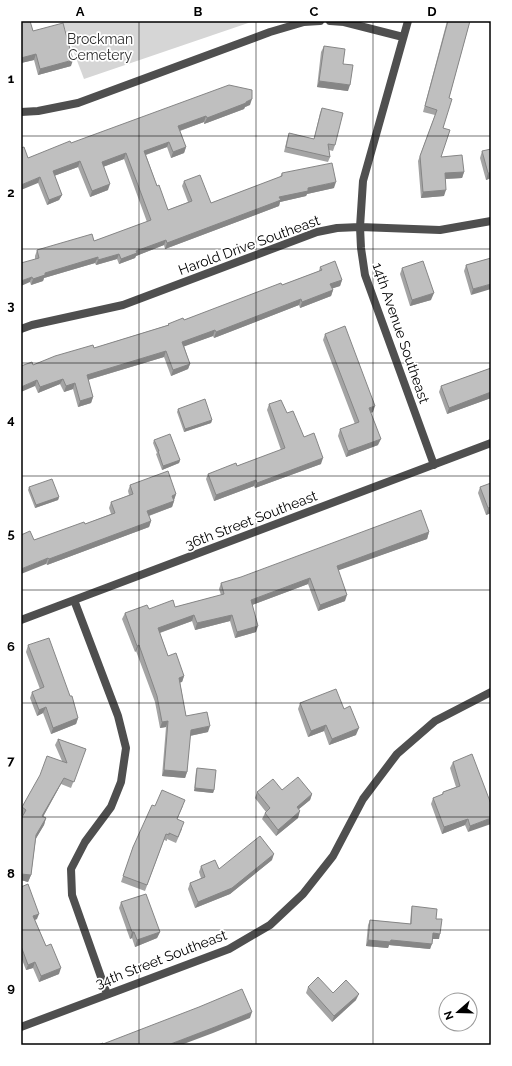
<svg xmlns="http://www.w3.org/2000/svg" width="512" height="1066" font-family="Raleway,sans-serif">
<style>
.green{fill:#d6d6d6}
.lines{fill:none;stroke-linecap:round;stroke-linejoin:round}
.minor{stroke:#4f4f4f;stroke-width:8}
.wall{fill:#a4a4a4}
.shaded-wall{fill:#868686}
.building{fill:#bfbfbf;stroke:#868686}
.grid{fill:none;stroke:#000;stroke-width:1;stroke-opacity:0.55}
.labels{text-anchor:middle;dominant-baseline:central;stroke-width:3.5;stroke-linejoin:round;paint-order:stroke}
.park-label{font-size:14px;fill:#2d2d2d;stroke:#fff}
.street-label{font-size:14px;fill:#000;stroke:#fff}
.neatline{fill:none;stroke:#000;stroke-width:1.5}
.grid-label{font-size:13px;text-anchor:middle;font-weight:bold;fill:#000}
</style>
<rect width="100%" height="100%" fill="#fff"/>
<path class="green" d="M62,21H254L84,79Z"/>
<g class="lines">
<path class="minor" d="M330,21L344,22L403,37
M408,21L363,181L360,227L361,248L365,275L434,465
M21,112L38,111L78,103L270,32L304,22L320,21
M21,329L32,325L123,305L317,232L337,228L360,227L440,230L491,221
M74,600L118,716L126,748L121,782L111,807L85,842L71,869L72,895L107,994
M21,620L491,443
M21,1027L229,949L270,925L303,894L333,856L363,799L397,754L435,721L491,692"/>
</g>
<path class="wall" d="M21,21L33,31L71,66L38,75L34,60L21,63Z
M447,21H470L449,98L443,128L441,157L464,172L462,178L445,179L444,196L421,198L418,161L435,115L423,112Z
M484,21H491V23Z
M324,46L343,64L348,91L317,87L321,52Z
M250,105L245,107L244,109L204,124V122L180,131L186,147L184,153L171,158L167,147L146,155L157,186L168,210L188,202L182,186L184,181L211,203L280,177L282,173L334,188L307,194L306,196L280,202L279,206L165,249L164,245L136,256L135,258L119,264L117,259L96,265L95,263L44,278L43,281L31,285L30,282L35,259V256L37,250L94,241L147,222L124,159L103,167L108,190L90,197L78,167L54,176L62,195L59,200L47,205L28,158L71,143Z
M322,108L335,145L333,151L329,150L330,157L328,162L284,152L287,139L289,133L314,139L320,113Z
M482,151L491,178L486,180L480,158Z
M491,258L471,295L464,271L466,265Z
M320,267L342,280L340,286L332,288L333,290L331,296L300,308L299,305L214,338L213,336L184,346L190,364L188,369L171,376L164,357L88,380L93,397L91,403L78,407L73,389L64,392L60,384L38,393L35,386L33,365L94,348L168,325V324L184,320L282,285L319,271Z
M402,268L431,300L410,306L400,274Z
M325,334L373,412L371,413L378,445L346,457L338,436L340,429L355,424L323,340Z
M491,368V398L447,414L439,392L441,386Z
M269,404L287,413L304,437L321,464L255,488L254,486L214,501L206,479L208,474L237,466L281,450L267,410Z
M178,409L212,420L211,423L184,432L177,412Z
M154,440L180,460L179,463L162,470L156,454L157,453L153,443Z
M130,485L176,494L174,500H173L174,501L172,507L149,516L151,521L149,527L47,565L34,540L85,524L111,514L109,508L111,502L129,495L128,491Z
M29,487L59,497L58,500L35,508L28,490Z
M480,487L491,513L486,515L478,493Z
M429,532L427,539L338,570L345,601L318,611L308,584L252,605L256,632L235,638L230,621L195,630L192,621L160,633L168,656L184,676L182,682H180L186,716L208,732L190,736L187,772L185,778L162,776L166,727L160,728L155,702L136,651L135,652L122,619L125,613L149,609L175,607L221,595L219,589L221,583Z
M28,645L78,718L76,724L51,734L43,713L37,716L30,698L32,692L40,689L26,652Z
M300,703L344,709L356,735L329,745L324,731L308,737L298,709Z
M58,739L86,749L71,788L61,784L43,817L46,818L44,825L36,838L31,875L28,882L21,880V819L23,815L21,814V809L22,807L62,761L55,745Z
M453,762L491,804L468,832L465,825L442,834L431,804L433,798L442,795L443,792L456,787L450,768Z
M197,768L214,790L213,793L194,791L196,771Z
M257,792L312,794L310,800L299,809L298,818L276,836L262,819L265,813L266,812L255,798Z
M155,806H183L177,819L182,829L176,843L167,839V841L164,840L145,891L121,882L133,847Z
M272,860L230,894L195,908L188,889L190,883L201,878L199,872L201,866L219,869Z
M21,887L37,919L35,920L46,946L59,974L39,982L33,968L26,970L21,957Z
M121,902L160,932L157,938L135,947L132,938L130,939L119,908Z
M412,906L436,919L439,939H433L430,949L389,945L388,948L366,946L368,925L370,920L410,924L411,911Z
M308,987L333,993L356,1000L332,1022L306,993Z"/>
<path class="shaded-wall" d="M36,54L34,60L21,63V58Z
M73,60L71,66L38,75L40,69Z
M319,81L350,85L348,91L317,87Z
M252,99L250,105L245,107L244,109L204,124L207,118Z
M206,116L204,122L176,132L178,126Z
M169,142L167,147L142,156L144,151Z
M186,147L184,153L171,158L173,152Z
M126,153L124,159L100,168L102,162Z
M80,161L78,167L51,177L53,171Z
M464,172L462,178L443,179L445,173Z
M488,173H491V178L486,180Z
M40,177L38,183L21,190V185Z
M336,182L334,188L307,194L306,196L280,202L279,206L165,249L167,243L279,197L308,188Z
M110,184L108,190L90,197L92,191Z
M446,190L444,196L421,198L423,192Z
M62,195L59,200L47,205L49,200Z
M166,240L164,245L136,256L135,258L119,264L121,259L136,251Z
M119,254L117,259L96,265L98,260Z
M98,257L95,263L44,278L43,281L31,285L33,279L45,273Z
M32,277L30,282L21,286V281Z
M342,280L340,286L328,290L330,284Z
M491,284V289L471,295L473,289Z
M333,290L331,296L300,308L302,302Z
M434,293L431,300L410,306L412,300Z
M301,299L299,305L214,338L216,332Z
M215,330L213,336L180,348L182,342Z
M166,351L164,357L84,381L87,375Z
M190,364L188,369L171,376L173,370Z
M63,379L60,384L38,393L40,387Z
M37,380L35,386L21,392V387Z
M75,383L73,389L64,392L66,386Z
M491,392V398L447,414L449,408Z
M93,397L91,403L78,407L80,401Z
M375,406L373,412L367,414L369,408Z
M212,420L211,423L184,432L185,429Z
M381,439L378,445L346,457L348,451Z
M323,458L321,464L255,488L257,483Z
M180,460L179,463L162,470L163,466Z
M256,480L254,486L214,501L216,495Z
M176,494L174,500L170,502L172,496Z
M59,497L58,500L35,508L36,505Z
M174,501L172,507L145,517L147,511Z
M491,507V513L486,515L488,508Z
M151,521L149,527L47,565L49,559Z
M429,532L427,539L334,572L337,566Z
M48,558L46,564L21,574V569Z
M310,578L308,584L249,606L251,600Z
M347,595L345,601L318,611L320,605Z
M194,615L192,621L156,634L158,628Z
M232,615L230,621L195,630L197,623Z
M258,626L256,632L235,638L237,632Z
M139,645L136,651L135,652L137,646Z
M184,676L182,682L176,684L179,678Z
M46,707L43,713L37,716L39,710Z
M78,718L76,724L51,734L53,728Z
M168,721L166,727L160,728L162,722Z
M326,725L324,731L308,737L311,731Z
M210,726L208,732L189,736L191,730Z
M359,728L356,735L329,745L332,739Z
M164,770L187,772L185,778L162,776Z
M64,778L61,784L40,822L42,816Z
M195,788L214,790L213,793L194,791Z
M312,794L310,800L294,813L297,807Z
M300,811L298,818L276,836L278,830Z
M46,818L44,825L34,842L36,835Z
M491,818V824L468,832L470,826Z
M468,819L465,825L442,834L444,827Z
M274,854L272,860L230,894L195,908L198,902Z
M21,874L31,875L28,882L21,880Z
M39,914L37,919L31,921L33,916Z
M132,932H134L132,938L130,939Z
M160,932L157,938L135,947L137,940Z
M433,933L440,934L439,939H431Z
M368,940H391L432,944L430,949L389,945L388,948L366,946Z
M35,962L33,968L26,970L28,965Z
M61,968L59,974L39,982L41,976Z
M359,994L356,1000L332,1022L334,1016Z
M252,1012L250,1018L213,1033L181,1045H168Z"/>
<path class="building" d="M21,21H30L33,31L63,23L73,60L40,69L36,54L21,58Z
M448,21H470L449,98L452,99L443,128L450,130L441,157L462,155L464,172L445,173L446,190L423,192L420,156L437,110L425,106Z
M324,46L345,49L343,64L353,65L350,85L319,81Z
M229,85L252,90V99L246,102V103L207,118L206,116L178,126L186,147L173,152L169,142L144,151L157,186L159,185L168,210L192,201L184,181L200,175L211,203L282,176V173L332,163L336,182L308,188V191L279,197L281,200L167,243L166,240L136,251L137,253L121,259L119,254L98,260V257L45,273V275L33,279L32,277L21,281V263L39,258L37,250L92,234L94,241L151,220L126,153L102,162L110,184L92,191L80,161L53,171L62,195L49,200L40,177L21,185V148L24,147L28,158L70,141L71,143Z
M322,108L343,113L335,145L328,144L330,157L286,147L289,133L314,139Z
M491,149V173H488L482,151Z
M491,258V284L473,289L466,265Z
M335,261L342,280L330,284L333,290L302,302L301,299L216,332L215,330L182,342L190,364L173,370L166,351L87,375L93,397L80,401L75,383L66,386L63,379L40,387L37,380L21,387V366L32,362L33,365L55,356L93,345L94,348L169,325L168,324L183,318L184,320L281,283L282,285L322,270L320,267Z
M423,261L434,293L412,300L402,268Z
M345,326L375,406L369,408L381,439L348,451L340,429L359,422L325,334Z
M491,368V392L449,408L441,386Z
M205,399L212,420L185,429L178,409Z
M281,400L287,413L293,411L304,437L314,433L323,458L257,483L256,480L216,495L208,474L236,463L237,466L285,448L269,404Z
M170,434L180,460L163,466L158,451H159L154,440Z
M168,471L176,494L172,496L174,501L147,511L151,521L49,559L48,558L21,569V535L30,531L34,540L84,522L85,524L115,513L111,502L133,494L130,485Z
M52,479L59,497L36,505L29,487Z
M491,483V507L488,508L480,487Z
M421,510L429,532L337,566L347,595L320,605L310,578L251,600L258,626L237,632L232,615L197,623L194,615L158,628L168,656L176,653L184,676L179,678L186,716L207,712L210,726L191,730L187,772L164,770L168,721L162,722L157,696L139,645L137,646L125,613L147,605L149,609L173,600L175,607L224,594L221,583L241,577Z
M49,638L70,696H72L78,718L53,728L46,707L39,710L32,692L44,687L28,645Z
M336,689L344,709L350,706L359,728L332,739L326,725L311,731L300,703Z
M58,739L86,749L74,782L64,778L42,816L46,818L36,835L31,875L21,874V819L26,810L22,807L40,775L47,756L67,763Z
M472,754L491,804V818L470,826L468,819L444,827L433,798L443,794V792L460,786L453,762Z
M197,768L216,770L214,790L195,788Z
M298,777L312,794L297,807L300,811L278,830L265,813L270,808L257,792L273,779L282,790Z
M162,790L185,800L177,819L184,822L178,837L169,833V835L166,834L147,885L123,876L133,847L152,805L155,806Z
M260,836L274,854L232,888L198,902L190,883L205,877L201,866L215,860L219,869Z
M28,884L39,914L33,916L46,946L51,944L61,968L41,976L35,962L28,965L21,946V887Z
M146,894L160,932L137,940L134,932H132L121,902Z
M412,906L437,909L436,919H442L440,934L433,933L432,944L391,940L390,942L368,940L370,920L411,924Z
M318,977L333,993L346,980L359,994L334,1016L308,987Z
M242,989L252,1012L215,1027L168,1045H98L103,1043V1044L199,1007Z"/>
<path class="grid" d="M139,21V1045M256,21V1045M373,21V1045M21,136H491M21,249H491M21,363H491M21,476H491M21,590H491M21,703H491M21,817H491M21,930H491"/>
<g class="labels">
<g class="park-label">
<text x="100" y="39">Brockman<tspan x="100" dy="16">Cemetery</tspan></text>
</g>
<g class="street-label">
<text transform="translate(249 245) rotate(-20)">Harold Drive Southeast</text>
<text transform="translate(401 333) rotate(71)">14th Avenue Southeast</text>
<text transform="translate(251 520) rotate(-21)">36th Street Southeast</text>
<text transform="translate(161 959) rotate(-21)">34th Street Southeast</text>
</g>
</g>
<rect width="512" height="1066" fill="none" stroke="#ffffff" stroke-width="44"/>
<g transform="translate(458 1012) rotate(250)"><circle r="19" fill="#ffffff" stroke="#999999"/>
<path d="M0-3L7 15L0 10L-7 15Z" fill="#000000"/>
<text y="-6" font-size="11" font-weight="bold" text-anchor="middle" fill="#000000">N</text>
</g>
<rect x="22" y="22" width="468" height="1022" class="neatline"/>
<g class="grid-label">
<text x="80" y="16">A</text>
<text x="198" y="16">B</text>
<text x="314" y="16">C</text>
<text x="432" y="16">D</text>
<text x="11" y="83">1</text>
<text x="11" y="197">2</text>
<text x="11" y="310">3</text>
<text x="11" y="424">4</text>
<text x="11" y="538">5</text>
<text x="11" y="651">6</text>
<text x="11" y="765">7</text>
<text x="11" y="878">8</text>
<text x="11" y="992">9</text>
</g>
</svg>
